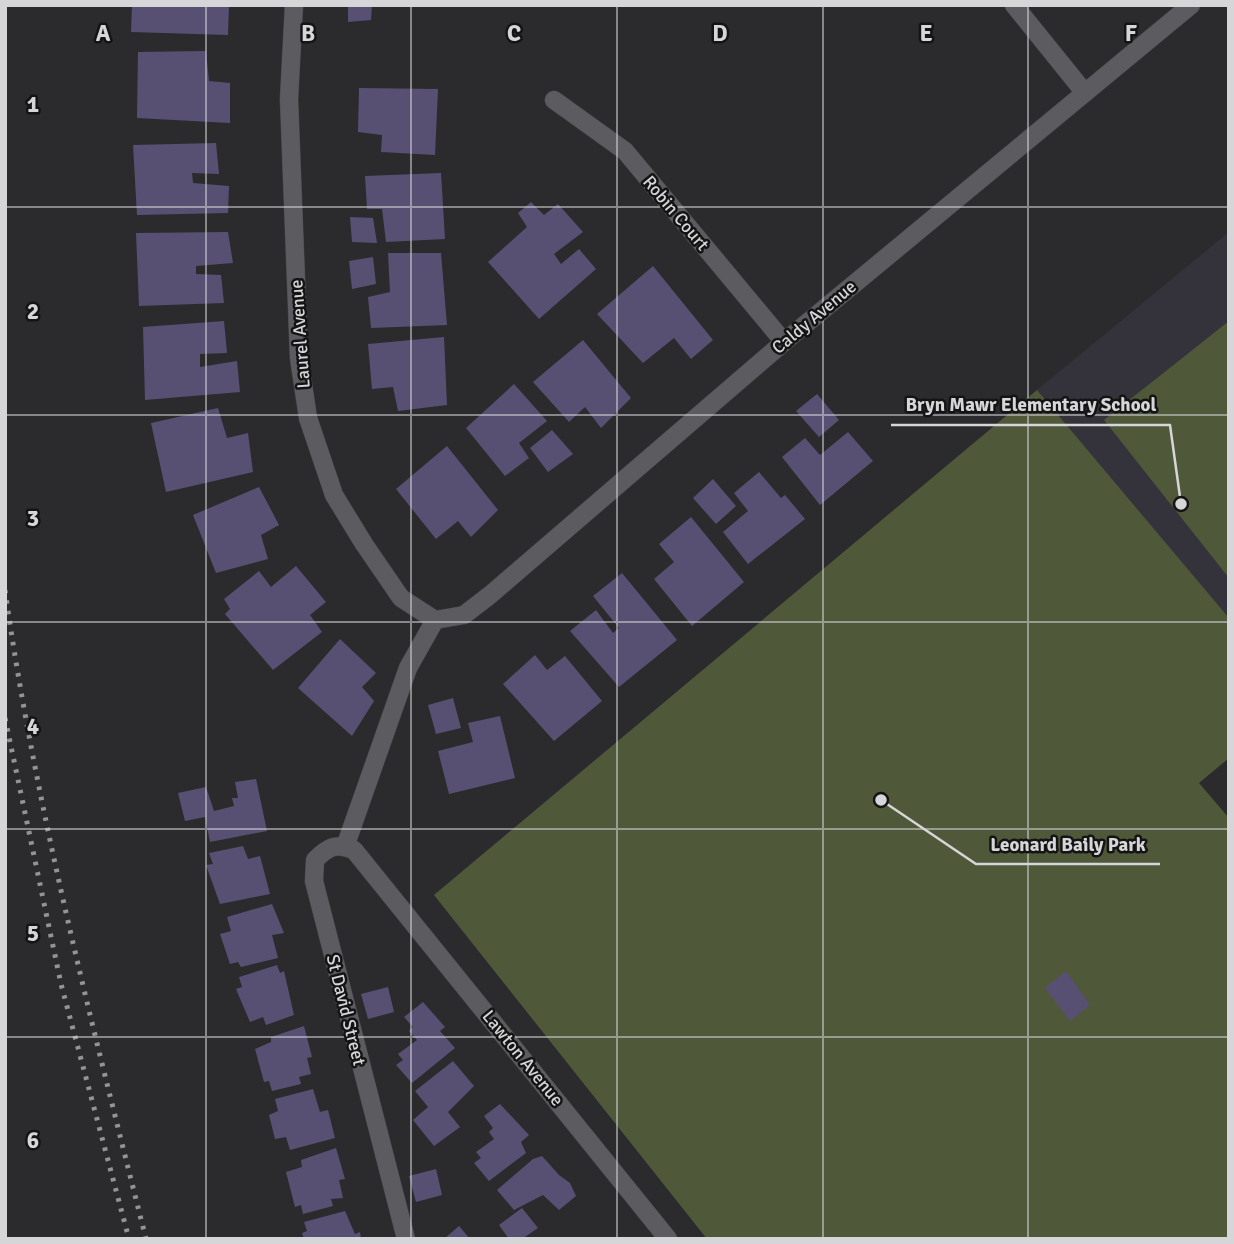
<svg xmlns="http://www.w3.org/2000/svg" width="1234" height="1244" font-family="Signika,sans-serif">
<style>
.built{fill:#34333c}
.green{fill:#4f593a}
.building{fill:#575073}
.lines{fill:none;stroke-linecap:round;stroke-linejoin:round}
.minor-casing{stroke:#464648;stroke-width:19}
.minor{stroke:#5c5b5f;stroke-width:18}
.rail{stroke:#949497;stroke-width:5;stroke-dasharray:3.5 7;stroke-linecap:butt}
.grid{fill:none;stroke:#d6d6d8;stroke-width:2;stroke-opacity:0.55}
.labels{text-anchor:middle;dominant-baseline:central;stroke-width:5;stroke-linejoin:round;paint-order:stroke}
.street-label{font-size:18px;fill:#d6d6d8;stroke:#141415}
.grid-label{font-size:23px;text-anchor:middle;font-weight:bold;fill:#d6d6d8;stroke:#141415;stroke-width:5;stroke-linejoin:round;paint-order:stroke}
.leader{fill:none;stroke:#d6d6d8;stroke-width:2.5}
.callout-dot{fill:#d6d6d8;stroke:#141415;stroke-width:2.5}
.callout-label{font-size:19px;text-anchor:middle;font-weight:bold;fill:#d6d6d8;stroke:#141415;stroke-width:5;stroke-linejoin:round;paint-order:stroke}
</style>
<rect width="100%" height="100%" fill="#2b2b2e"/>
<path class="built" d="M1229,232V618L1037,390Z"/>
<path class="green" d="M1229,321V578L1104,420Z
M1037,390L1229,618V758L1199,783L1229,818V1239H707L434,895Z"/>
<path class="building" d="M132,5L229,6L228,35L131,32Z
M348,5H372L371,20L348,22Z
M206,51L209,81L230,83V123L137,118L138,52Z
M359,88L438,89L435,155L381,152L382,135L358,132Z
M216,143L219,174L192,173L193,183L229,186L228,213L137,215L133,145Z
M441,173L445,239L386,242L382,209H367L365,176Z
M531,202L544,215L558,204L583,232L554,254L561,264L579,249L596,269L539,319L488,262L527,227L518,213Z
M350,217L373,218L377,243L352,242Z
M228,232L233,263L196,266V274L221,275L224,303L139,306L136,233Z
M388,253H441L447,325L371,328L368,297L390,292Z
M373,257L376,284L352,289L349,261Z
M653,266L713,340L691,359L674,338L643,363L597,314Z
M224,321L227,353L200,354V367L237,361L240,392L145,400L143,327Z
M444,337L447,405L398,411L393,387L372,389L368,344Z
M583,340L631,398L601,428L585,407L569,422L533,382Z
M514,384L547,421L519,443L529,458L505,476L466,428Z
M817,394L839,420L819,437L796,411Z
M218,408L227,438L248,433L253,472L166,492L151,423Z
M552,430L573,454L548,472L530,448Z
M848,432L873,461L820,505L782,457L805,438L820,455Z
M447,446L498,510L471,537L458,521L436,539L396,489Z
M759,472L781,498L785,495L805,519L748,564L723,532L748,511L734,493Z
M713,479L736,506L716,524L693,498Z
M259,487L279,525L261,535L268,559L216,573L193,515Z
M691,517L744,582L692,626L654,579L674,562L659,544Z
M296,566L326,602L310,615L322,632L273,670L225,614L230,609L224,599L259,571L271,587Z
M622,573L677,640L619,687L570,631L596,610L613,633L619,628L593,596Z
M340,639L376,673L362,687L374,701L352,736L298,688Z
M535,655L547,670L565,656L602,701L554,741L503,684Z
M453,698L461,728L436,734L428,705Z
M500,716L515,778L449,794L438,751L473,742L468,723Z
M256,779L267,831L210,842L205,817L185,821L178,793L206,787L214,811L234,806L232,798H238L235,782Z
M243,846L248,859L260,856L270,894L220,904L206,865L213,864L209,853Z
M272,904L284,933L272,935L278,958L241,967L238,962L230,964L220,934L231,931L227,917Z
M277,965L280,973L284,971L294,1015L266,1025L263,1017L250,1022L236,989L242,987L239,977Z
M1066,971L1090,1005L1070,1021L1045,988Z
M388,987L394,1012L368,1019L361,994Z
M423,1002L445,1027L440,1031L455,1048L412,1083L396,1065L403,1060L398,1054L417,1040L409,1031L413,1027L404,1017Z
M304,1026L312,1057L307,1058L311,1074L299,1077L301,1084L272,1091L269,1081L264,1082L255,1049L271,1042V1037Z
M453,1061L474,1086L448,1112L460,1127L434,1146L413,1120L428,1107L415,1091Z
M313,1089L320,1112L328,1110L335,1138L290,1150L286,1137L275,1139L269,1115L278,1111L275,1099Z
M500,1104L529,1135L521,1142L526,1153L489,1181L474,1163L481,1158L476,1152L494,1139L489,1132L493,1128L484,1116Z
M336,1148L345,1179L339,1180L343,1198L331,1199L333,1206L303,1214L301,1205L295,1207L286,1172L302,1167L301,1160Z
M542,1156L559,1175L570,1183L576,1196L559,1210L543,1195L514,1210L497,1190L533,1159Z
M436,1169L442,1195L416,1202L409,1176Z
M522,1208L538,1228L522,1239H509L499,1225Z
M345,1211L355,1234L360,1232L361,1239H304L302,1233L307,1231L304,1222Z
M459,1226L470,1239H444Z"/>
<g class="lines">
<g class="minor-casing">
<path id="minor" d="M294,5L289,99L299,358L308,418L334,495L364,544L401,598L435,620
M1014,5L1085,93
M554,100L625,151L784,342
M435,620L464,615L490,595L784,342L1191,5
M345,847L408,668L435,620
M406,1239L314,881L315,860C329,846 336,843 354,850L668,1239"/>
</g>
<use href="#minor" class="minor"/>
<path class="rail" d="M5,590C36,810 92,1024 146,1239
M5,718L61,984L129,1239"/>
</g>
<path class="grid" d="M206,5V1239M411,5V1239M617,5V1239M823,5V1239M1028,5V1239M5,207H1229M5,415H1229M5,622H1229M5,829H1229M5,1037H1229"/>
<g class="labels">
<g class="street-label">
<text transform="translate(676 213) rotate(50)">Robin Court</text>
<text transform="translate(814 317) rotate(-40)">Caldy Avenue</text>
<text transform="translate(300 334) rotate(-94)">Laurel Avenue</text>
<text transform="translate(346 1010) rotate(76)">St David Street</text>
<text transform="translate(523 1058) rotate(51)">Lawton Avenue</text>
</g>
</g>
<g class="grid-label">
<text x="103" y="41">A</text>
<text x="308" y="41">B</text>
<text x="514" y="41">C</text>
<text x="720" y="41">D</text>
<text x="926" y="41">E</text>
<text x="1131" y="41">F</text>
<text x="33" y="112">1</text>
<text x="33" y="319">2</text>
<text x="33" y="526">3</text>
<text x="33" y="734">4</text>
<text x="33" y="941">5</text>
<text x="33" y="1148">6</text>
</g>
<path class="leader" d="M1181 504L1170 425H891M881 800L976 864H1160"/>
<g class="callout-dot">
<circle cx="1181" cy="504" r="7"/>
<circle cx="881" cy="800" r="7"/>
</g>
<g class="callout-label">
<text x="1031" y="411">Bryn Mawr Elementary School</text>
<text x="1068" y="851">Leonard Baily Park</text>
</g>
<rect width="1234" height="1244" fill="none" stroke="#d6d6d8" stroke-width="14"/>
</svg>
